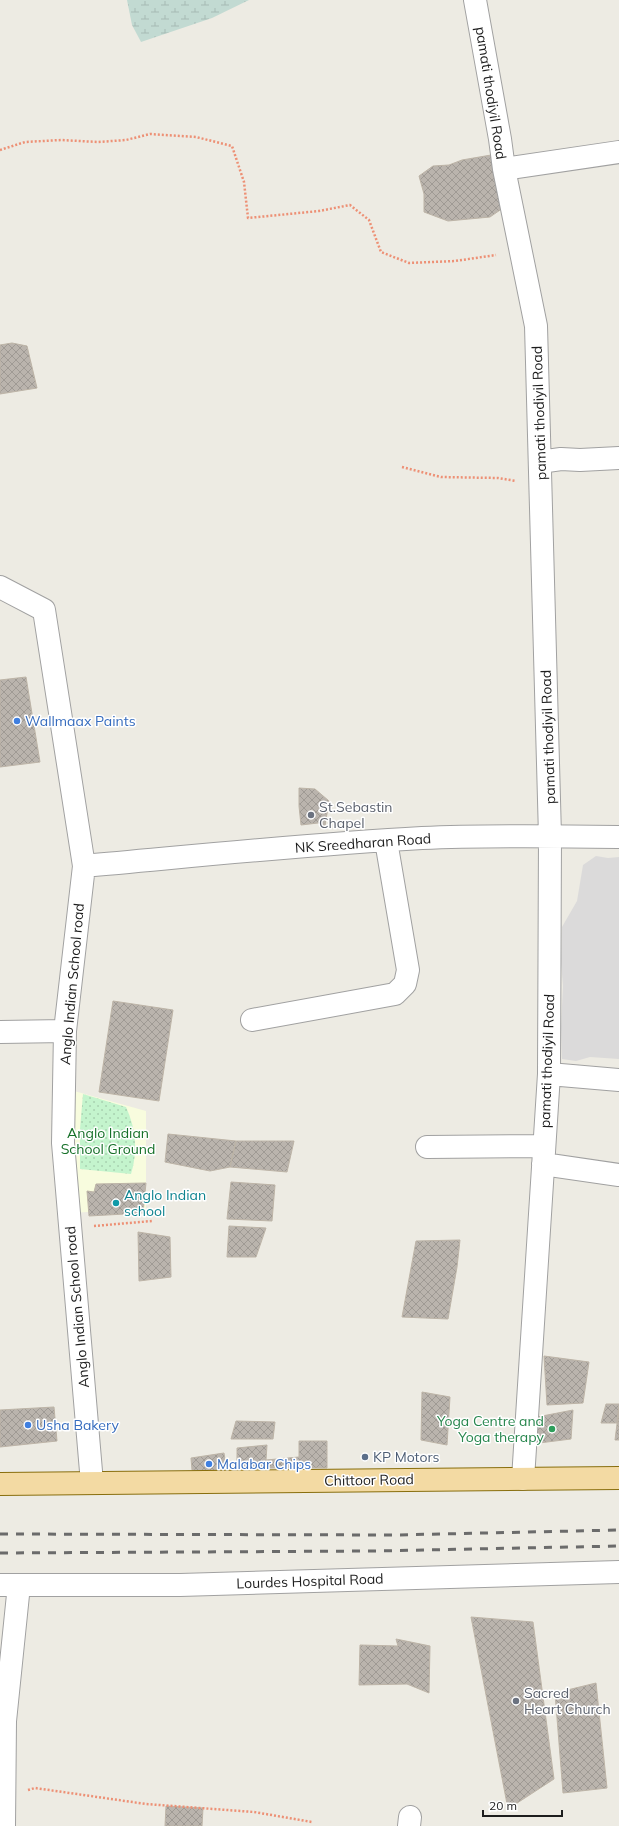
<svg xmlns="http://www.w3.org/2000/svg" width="619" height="1826" font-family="Mulish,sans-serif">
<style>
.residential{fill:#dbdada}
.education{fill:#f8fcde}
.wetland{fill:url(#wetland-marsh)}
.park{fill:url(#park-dots)}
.building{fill:url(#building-cross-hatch);stroke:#bdb4a7}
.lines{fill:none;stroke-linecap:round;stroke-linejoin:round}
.minor-casing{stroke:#a1a1a1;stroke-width:24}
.major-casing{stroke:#886e0d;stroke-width:24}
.path{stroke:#ed9075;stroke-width:2.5;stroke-dasharray:2 2;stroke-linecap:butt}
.minor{stroke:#fff;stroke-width:22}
.major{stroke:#f3daa3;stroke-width:22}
.rail{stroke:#6b6b6b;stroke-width:3;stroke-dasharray:8 8;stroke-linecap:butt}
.shop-dot{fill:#3f7fe0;stroke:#fff;stroke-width:1.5}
.worship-dot{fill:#6b7280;stroke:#fff;stroke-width:1.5}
.culture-dot{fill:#0f9aa8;stroke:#fff;stroke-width:1.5}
.leisure-dot{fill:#2e9e5b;stroke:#fff;stroke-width:1.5}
.service-dot{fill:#5c6f8a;stroke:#fff;stroke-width:1.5}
.labels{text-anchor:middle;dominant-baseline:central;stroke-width:3;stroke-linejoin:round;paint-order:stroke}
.street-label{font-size:14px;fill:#1d1d1d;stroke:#fff}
.shop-label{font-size:14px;fill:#366cbe;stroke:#fff;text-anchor:start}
.worship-label{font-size:14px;fill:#5b616d;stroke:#fff;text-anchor:start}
.park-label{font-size:14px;fill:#157028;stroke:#fff}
.culture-label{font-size:14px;fill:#0d838f;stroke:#fff;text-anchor:start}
.leisure-label{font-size:14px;fill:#27864d;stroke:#fff;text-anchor:end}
.service-label{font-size:14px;fill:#4e5e75;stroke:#fff;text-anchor:start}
</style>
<defs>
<pattern id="wetland-marsh" width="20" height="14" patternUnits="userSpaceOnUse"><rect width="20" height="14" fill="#c2dad2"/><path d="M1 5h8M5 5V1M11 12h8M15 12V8" fill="none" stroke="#a6bbb4"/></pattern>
<pattern id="park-dots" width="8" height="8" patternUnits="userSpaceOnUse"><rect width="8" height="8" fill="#c4f4cd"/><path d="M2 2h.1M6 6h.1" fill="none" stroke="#a8d1b0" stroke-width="1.8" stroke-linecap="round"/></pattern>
<pattern id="building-cross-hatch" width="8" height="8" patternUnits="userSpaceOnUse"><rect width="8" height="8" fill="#bab4ad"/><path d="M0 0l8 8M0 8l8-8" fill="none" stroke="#9f9a94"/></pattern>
</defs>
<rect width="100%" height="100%" fill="#edebe3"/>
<path class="residential" d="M596,856L608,858L619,857V1059L590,1057L576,1061L562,1059L561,1027L563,986L561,962L562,927L577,901L583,865Z"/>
<path class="education" d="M74,1091L146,1111V1209L69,1213Z"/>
<path class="wetland" d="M127,0H249L212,18L141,42L132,25Z"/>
<path class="park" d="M83,1094L126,1107C136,1129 138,1151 131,1174L80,1169V1129Z"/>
<path class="building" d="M491,155L495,183L503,208L490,217L448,221L424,212V194L419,176L433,166L449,165L462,160Z
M12,343L27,346L37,388L0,394V345Z
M26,677L40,762L0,767V680Z
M299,788L315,789L329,801L325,826L318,823L301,825L299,806Z
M113,1001L173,1010L159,1101L99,1092Z
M168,1134L236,1141L230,1167L210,1171L165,1162Z
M236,1141H294L287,1172L230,1167Z
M231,1182L275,1185L272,1221L227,1219Z
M146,1183L143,1213L89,1216L87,1191L94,1192L96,1184Z
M229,1226L266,1228L256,1257H227Z
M138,1232L170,1237L171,1277L139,1281Z
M460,1240L457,1267L448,1319L402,1317L416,1241Z
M544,1356L589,1362L583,1403L547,1405Z
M422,1392L450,1397L447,1445L421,1440Z
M606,1404H619L617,1423H601Z
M54,1407L57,1441L0,1447V1410Z
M619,1408V1440H615Z
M573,1410L571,1439L531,1444L532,1418Z
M236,1421L275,1422L273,1439H231Z
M299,1441H327V1468H237V1448L267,1445L266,1460L299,1457Z
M224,1453L227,1473L192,1470L191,1458Z
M471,1617L533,1622L554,1779L508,1809Z
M396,1639L430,1646L429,1693L407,1684L359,1685L360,1645L398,1646Z
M596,1683L607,1788L563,1793L555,1693Z
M166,1806L203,1808L202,1826H165Z"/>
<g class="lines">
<g class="minor-casing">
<path id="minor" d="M475,0L500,139L504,169L536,326L550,836L549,1074L523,1479
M504,169L619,152
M540,462L561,459L580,460L619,458
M0,587L44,610L84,866L65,1031L63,1143L92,1483
M84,866C196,856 309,844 422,838C488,835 553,836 619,837
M252,1020L395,994L405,984L408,970L386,841
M0,1032L65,1031
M549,1074L619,1080
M427,1147L544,1146
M543,1164L619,1175
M0,1585H180L619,1572
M4,1826L5,1721L19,1585
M409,1826L410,1817"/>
</g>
<g class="major-casing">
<path id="major" d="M0,1484L619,1478"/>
</g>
<path class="path" d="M0,150L25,142L61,140L98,142L126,140L150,134L196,137L232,146L244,182L248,218L319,211L350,205L369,220L381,252L409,263L455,261L496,255
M402,467L441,477L498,478L516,481
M94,1226L152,1221
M28,1790L35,1788L146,1804L254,1812L312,1822"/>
<use href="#minor" class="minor"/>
<use href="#major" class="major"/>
<path class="rail" d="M0,1534L396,1535L619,1530
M0,1553L374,1551L619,1546"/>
</g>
<g class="shop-dot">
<circle cx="17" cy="721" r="4"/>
<circle cx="28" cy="1425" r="4"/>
<circle cx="209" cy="1464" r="4"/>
</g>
<g class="worship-dot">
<circle cx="311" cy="815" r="4"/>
<circle cx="516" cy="1701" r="4"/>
</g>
<circle class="culture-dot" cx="116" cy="1203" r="4"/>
<circle class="leisure-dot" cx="552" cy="1429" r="4"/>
<circle class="service-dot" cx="365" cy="1457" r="4"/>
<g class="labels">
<g class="street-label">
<text transform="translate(491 93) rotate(81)">pamati thodiyil Road</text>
<text transform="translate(539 413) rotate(-92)">pamati thodiyil Road</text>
<text transform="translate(548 737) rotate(-92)">pamati thodiyil Road</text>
<text transform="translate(363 843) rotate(-4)">NK Sreedharan Road</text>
<text transform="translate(72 984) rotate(-85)">Anglo Indian School road</text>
<text transform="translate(547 1061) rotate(-88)">pamati thodiyil Road</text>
<text transform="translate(77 1307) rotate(-95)">Anglo Indian School road</text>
<text transform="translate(369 1480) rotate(-1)">Chittoor Road</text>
<text transform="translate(310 1581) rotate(-2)">Lourdes Hospital Road</text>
</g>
<g class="shop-label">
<text x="25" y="721">Wallmaax Paints</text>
<text x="36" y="1425">Usha Bakery</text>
<text x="217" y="1464">Malabar Chips</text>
</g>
<g class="worship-label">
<text x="319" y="807">St.Sebastin<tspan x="319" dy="16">Chapel</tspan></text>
<text x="524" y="1693">Sacred<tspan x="524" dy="16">Heart Church</tspan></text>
</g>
<g class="park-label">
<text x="108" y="1133">Anglo Indian<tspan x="108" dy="16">School Ground</tspan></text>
</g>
<g class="culture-label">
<text x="124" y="1195">Anglo Indian<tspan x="124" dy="16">school</tspan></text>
</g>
<g class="leisure-label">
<text x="544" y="1421">Yoga Centre and<tspan x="544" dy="16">Yoga therapy</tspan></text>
</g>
<g class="service-label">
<text x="373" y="1457">KP Motors</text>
</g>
</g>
<path d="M483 1810v6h79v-6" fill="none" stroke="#1d1d1d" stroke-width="2"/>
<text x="489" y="1810" font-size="12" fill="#1d1d1d" stroke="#ffffff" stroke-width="3" paint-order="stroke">20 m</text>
</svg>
